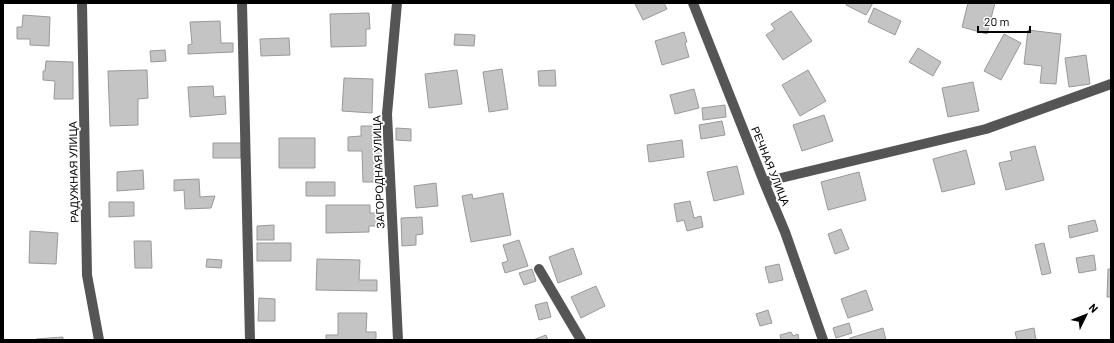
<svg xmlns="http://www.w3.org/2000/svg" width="1114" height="343" font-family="Barlow,sans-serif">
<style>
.building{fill:#c4c4c4;stroke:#999}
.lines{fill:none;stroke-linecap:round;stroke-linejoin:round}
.minor{stroke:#555;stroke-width:10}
.labels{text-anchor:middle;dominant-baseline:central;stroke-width:3.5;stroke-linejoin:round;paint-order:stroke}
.street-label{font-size:11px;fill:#000;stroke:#fff}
</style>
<rect width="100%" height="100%" fill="#fff"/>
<path class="building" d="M637,3H664L667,9L643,20L635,4Z
M847,3H873L866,15L846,5Z
M968,3H995L987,34L962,27Z
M874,8L901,21L895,35L868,22Z
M791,11L812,41L783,60L766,35L775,29L771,24Z
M369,13L370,29H366V46L331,47L330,14Z
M23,15L50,17L49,46L30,45V39H17V27H22Z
M220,21L221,43H233V52L188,54V45L192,44L190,22Z
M1028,30L1061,34L1056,84L1040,83L1042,66L1024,64Z
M684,32L687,42L685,43L689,57L662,65L655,41Z
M455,34L475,35L474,46L454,45Z
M1004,34L1021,43L1001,80L984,71Z
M289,38L290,55L261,56L260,39Z
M918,48L941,62L933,76L909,62Z
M165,50L166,61L151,62L150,51Z
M1086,55L1090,84L1069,87L1065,58Z
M46,61L73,62V99H54L55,81L43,80V71H45Z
M502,69L508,109L489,112L483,72Z
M147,70L148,98L138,99V125L110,126L108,71Z
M457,70L462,104L429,108L425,74Z
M555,70L556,86H539L538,71Z
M808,70L826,101L800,116L782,85Z
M344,78L373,79L372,113L342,111Z
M973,82L979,111L948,117L942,88Z
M213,86L214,97L225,96L226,114L190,117L188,87Z
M694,89L699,108L675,114L670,95Z
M725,105L726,117L703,120L702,108Z
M824,115L833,141L802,151L793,125Z
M722,121L725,135L701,139L699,125Z
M361,126H380L381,182H363L362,151H348V137L361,136Z
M396,128L411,129V141L396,140Z
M279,138H315V168H279Z
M682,140L684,157L649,162L647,145Z
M213,143H241V158H213Z
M1035,146L1044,180L1006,190L999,163L1012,160L1010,152Z
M966,150L975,184L942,192L933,159Z
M737,166L744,194L714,201L707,172Z
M143,170L144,189L117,191V172Z
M859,172L866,200L828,210L821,182Z
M199,179L200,197L215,196L211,208L185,209L184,190L174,191V180Z
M306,182H335V196H306Z
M436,183L438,206L416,208L414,186Z
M503,193L511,235L471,242L462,196L472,194L473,199Z
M690,201L694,218L701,216L703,227L687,231L684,220L677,222L674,204Z
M109,202H134V216L109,217Z
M326,205H370V213H379V226H369V232L326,233Z
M422,217L423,234L416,235V245L402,246L401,218Z
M1095,220L1098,231L1070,238L1068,226Z
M274,225V240H257V226Z
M841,229L849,249L835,254L828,234Z
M30,231L58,233L56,264L29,263Z
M519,240L528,266L505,273L502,263L508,261L503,245Z
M134,241H151L152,268H135Z
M257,243H291V261H257Z
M1044,243L1051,273L1042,275L1035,245Z
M573,248L582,274L558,283L549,257Z
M1094,255L1096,270L1079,273L1076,258Z
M207,259L222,260L221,268L206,267Z
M317,259L360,260L359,280H377V291L316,290Z
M779,264L783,280L769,283L765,267Z
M532,269L536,281L524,285L519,273Z
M1108,269H1111V297H1107Z
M596,286L605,306L581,318L571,297Z
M866,290L873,310L848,318L841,299Z
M259,298L275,299V321H258Z
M547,302L551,317L539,320L535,305Z
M768,310L772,323L760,326L756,314Z
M338,313H367L366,332H376V340H326V335H338Z
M849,323L852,333L836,338L833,328Z
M883,328L886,340H850V338Z
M1034,328L1036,340H1017L1015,332Z
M791,332L793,336L798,334L799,340H781L780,335Z
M546,335L548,340H533Z
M63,337V340H36V339Z"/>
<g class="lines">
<path class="minor" d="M82,3L87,275L99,340
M242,3L250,340
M397,3L387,114L398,340
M693,3L764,182L785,232L823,340
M764,182L986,129L1111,84
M539,269L581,340"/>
</g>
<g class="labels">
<g class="street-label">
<text transform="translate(771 166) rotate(68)">РЕЧНАЯ УЛИЦА</text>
<text transform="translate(73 172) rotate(-91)">РАДУЖНАЯ УЛИЦА</text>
<text transform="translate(378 172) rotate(-92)">ЗАГОРОДНАЯ УЛИЦА</text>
</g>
</g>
<rect width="1114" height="343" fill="none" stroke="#000000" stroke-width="8"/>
<g transform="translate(1086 315) rotate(47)" stroke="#ffffff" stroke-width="3" paint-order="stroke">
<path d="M0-3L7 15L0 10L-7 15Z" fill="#000000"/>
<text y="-6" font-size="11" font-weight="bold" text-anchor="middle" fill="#000000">N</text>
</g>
<path d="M978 26v6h52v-6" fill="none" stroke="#000000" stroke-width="2"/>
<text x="984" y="26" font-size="12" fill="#000000" stroke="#ffffff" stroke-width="3" paint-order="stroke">20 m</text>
</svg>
